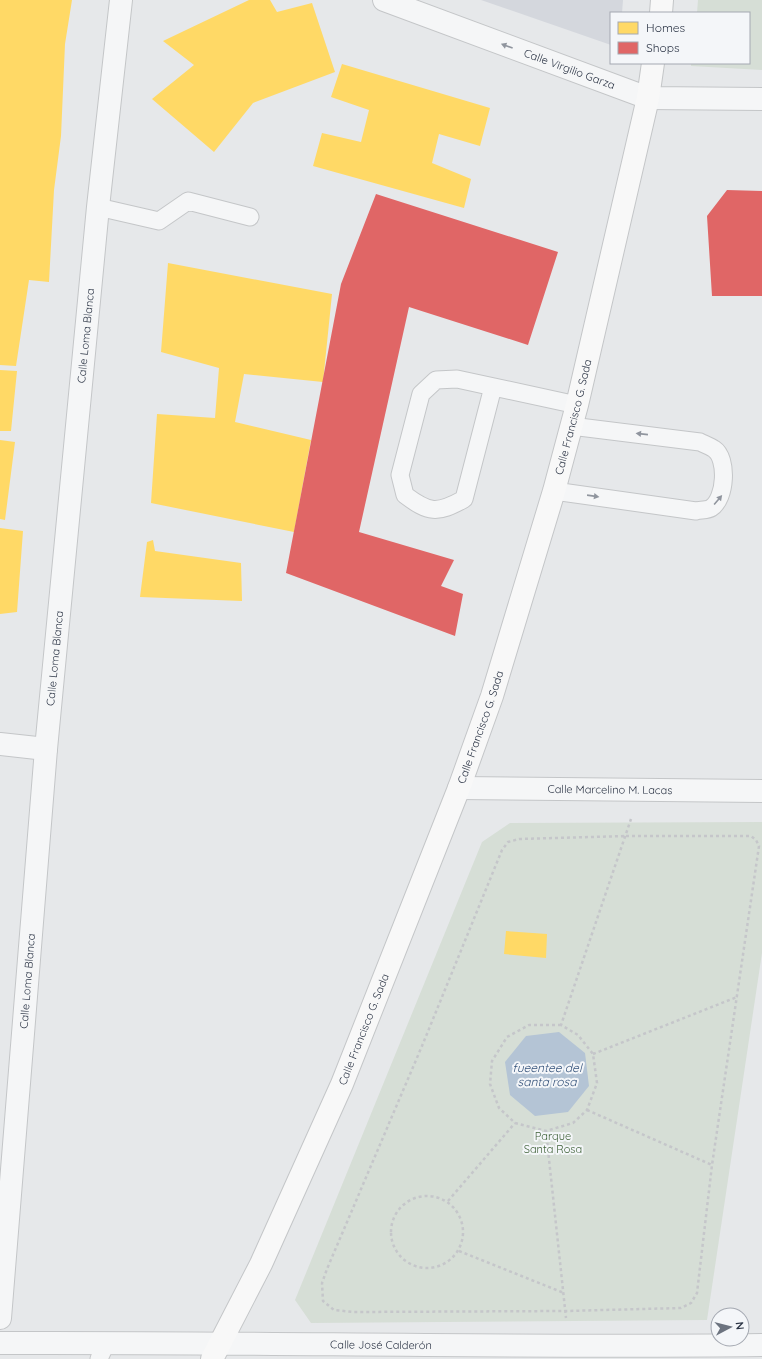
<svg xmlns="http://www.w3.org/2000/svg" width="762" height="1359" font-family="Quicksand,sans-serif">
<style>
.built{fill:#d4d7dd}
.green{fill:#d6ded6}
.water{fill:#b4c4d5}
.homes{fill:#ffd966}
.shops{fill:#e06666}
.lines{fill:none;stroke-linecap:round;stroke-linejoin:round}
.lane-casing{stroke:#c4c6c8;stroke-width:19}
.street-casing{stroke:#c4c6c8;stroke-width:24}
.secondary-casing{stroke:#c4c6c8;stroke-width:24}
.path{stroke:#c5c6ca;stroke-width:2.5;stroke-dasharray:3 3;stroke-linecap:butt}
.lane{stroke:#f5f6f7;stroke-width:17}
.street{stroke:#f5f6f7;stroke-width:22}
.secondary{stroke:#f8f8f8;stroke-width:22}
.oneway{fill:#90959e}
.labels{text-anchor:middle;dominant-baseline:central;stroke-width:4;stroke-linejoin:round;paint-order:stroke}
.street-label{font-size:11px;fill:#2b3445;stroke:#f4f6f9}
.park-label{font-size:11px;fill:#3f6138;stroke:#f4f6f9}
.water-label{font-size:12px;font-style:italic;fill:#34527a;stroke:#f4f6f9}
</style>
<rect width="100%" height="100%" fill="#e6e8ea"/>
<path class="built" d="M481,0H623L622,13H611V45Z"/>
<path class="green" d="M698,0H762V70L691,66V63H749V13H697Z
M762,822V953L707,1320L311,1323L295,1300L482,842L510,823Z"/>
<path class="water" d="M559,1032L585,1053L589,1086L568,1112L535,1116L510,1095L505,1062L526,1036Z"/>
<path class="homes" d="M0,0H72L65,44L61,136L54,190L49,282L29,280L16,366L0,365Z
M249,0H270L277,12L312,3L335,72L253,103L214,152L152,99L194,65L163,41Z
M342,64L490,108L480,146L439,134L432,163L471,179L464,208L313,166L322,133L361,142L369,110L331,97Z
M168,263L332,294L323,382L244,374L235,422L311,440L294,532L151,503L157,414L215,418L219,368L161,352Z
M0,370L17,371L11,431H0Z
M0,440L15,442L5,520L0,519Z
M0,528L23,531L17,612L0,614Z
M153,540L155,551L241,563L242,601L140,597L147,542Z
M506,931L547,934L546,958L504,954Z"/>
<path class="shops" d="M727,190L762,191V296H712L707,216Z
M376,194L558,252L528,345L409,307L359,532L454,560L441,586L463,594L455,636L286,573L341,284Z"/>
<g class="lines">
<g class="lane-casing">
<path id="lane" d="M98,207L159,221L188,201L250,217
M493,387L464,499C437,514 429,513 405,495L400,475L421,394L436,380L457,379L577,405
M554,491L696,511C700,510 708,510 711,508C726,499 728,458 714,449C710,446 704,444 700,442L571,426
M99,1359L106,1343"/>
</g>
<g class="street-casing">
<g id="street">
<path id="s1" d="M384,0L648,98L762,99"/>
<path d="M0,744L46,749"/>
<path id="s2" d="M459,788L762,791"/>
<path id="s3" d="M0,1318L46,749L98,207L121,0"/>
<path id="s4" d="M0,1343C254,1342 508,1348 762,1345"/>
</g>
</g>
<g class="secondary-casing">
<g id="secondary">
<path d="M661,13L662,0"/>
<path id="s5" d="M212,1359L261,1264L342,1084L459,788L492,696L554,491L577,405L648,98L653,63"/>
</g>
</g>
<path class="path" d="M626,836H751L756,840L759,846L712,1165L697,1293L691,1303L681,1308L566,1311L354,1312L334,1310L323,1301L322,1283L327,1269L422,1046L502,850L508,842L519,839Z
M561,1025H529L507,1037L492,1061L490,1084L499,1108L515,1123L546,1131L573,1123L587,1110L597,1083L593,1054L578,1035L561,1025L631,819
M593,1054L737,997
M587,1110L712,1165
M546,1131L566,1318
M391 1232a36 36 0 1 1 72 0a36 36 0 1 1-72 0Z
M448,1201L515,1123
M459,1251L564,1293"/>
<use href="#lane" class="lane"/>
<use href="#street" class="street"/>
<use href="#secondary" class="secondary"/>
</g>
<defs><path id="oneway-solid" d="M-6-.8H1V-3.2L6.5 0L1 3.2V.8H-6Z"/></defs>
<g class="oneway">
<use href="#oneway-solid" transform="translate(507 46) rotate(-160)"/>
<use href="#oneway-solid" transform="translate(642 434) rotate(-174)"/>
<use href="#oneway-solid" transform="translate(593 496) rotate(8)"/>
<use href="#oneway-solid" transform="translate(718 500) rotate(-50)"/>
</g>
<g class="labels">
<g class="street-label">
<text stroke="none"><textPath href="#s1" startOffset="198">Calle Virgilio Garza</textPath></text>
<text stroke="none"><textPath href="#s3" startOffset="986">Calle Loma Blanca</textPath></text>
<text stroke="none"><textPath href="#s5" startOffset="1011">Calle Francisco G. Sada</textPath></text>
<text stroke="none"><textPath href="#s3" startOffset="662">Calle Loma Blanca</textPath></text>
<text stroke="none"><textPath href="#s5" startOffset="687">Calle Francisco G. Sada</textPath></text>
<text stroke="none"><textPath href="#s2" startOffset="151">Calle Marcelino M. Lacas</textPath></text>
<text stroke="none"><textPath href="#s3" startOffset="338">Calle Loma Blanca</textPath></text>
<text stroke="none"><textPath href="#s5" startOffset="363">Calle Francisco G. Sada</textPath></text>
<text stroke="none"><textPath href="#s4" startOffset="381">Calle José Calderón</textPath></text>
</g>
<g class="park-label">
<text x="553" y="1136">Parque<tspan x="553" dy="13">Santa Rosa</tspan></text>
</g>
<g class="water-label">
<text x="547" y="1067">fueentee del<tspan x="547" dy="14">santa rosa</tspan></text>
</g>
</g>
<rect x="610" y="12" width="140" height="52" fill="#f4f6f9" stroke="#a4a8b1"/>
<rect x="618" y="22" width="20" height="12" fill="#ffd966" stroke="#a4a8b1"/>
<text x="646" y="32" font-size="12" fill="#2b3445">Homes</text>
<rect x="618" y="42" width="20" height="12" fill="#e06666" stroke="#a4a8b1"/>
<text x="646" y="52" font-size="12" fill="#2b3445">Shops</text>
<g transform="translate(730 1327) rotate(83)"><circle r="19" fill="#f4f6f9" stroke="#a4a8b1"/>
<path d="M0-3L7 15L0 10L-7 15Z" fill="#6c737f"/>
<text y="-6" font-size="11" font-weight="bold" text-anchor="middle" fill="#2b3445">N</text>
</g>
</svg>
